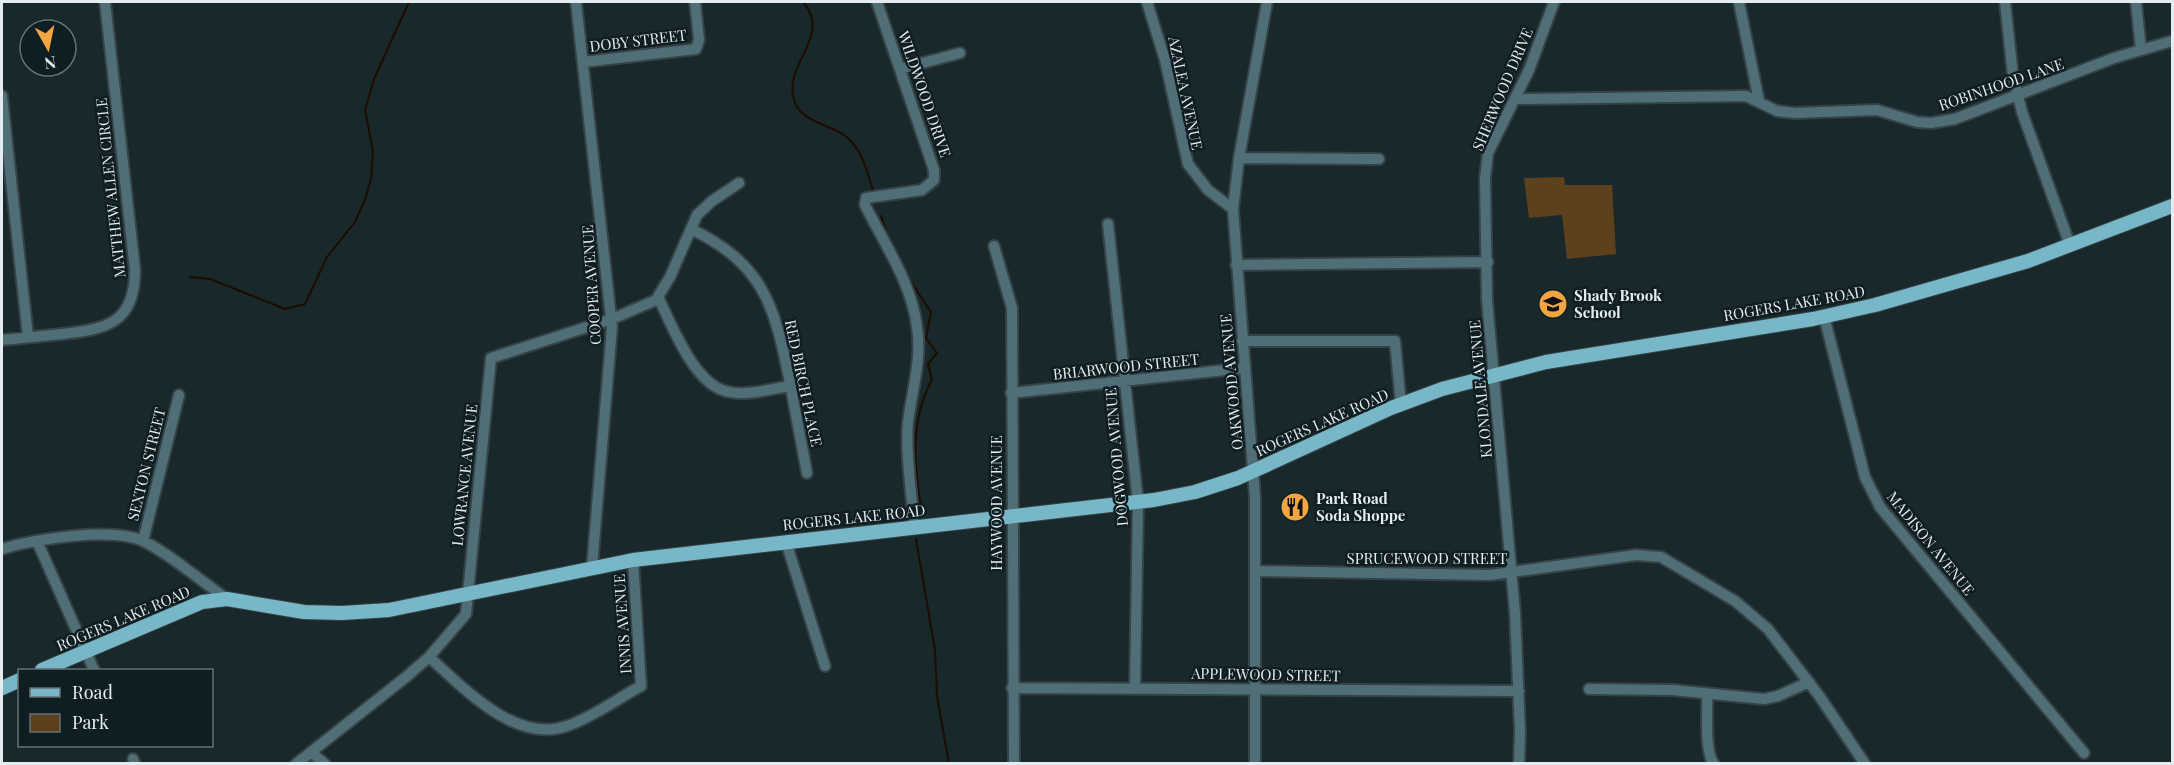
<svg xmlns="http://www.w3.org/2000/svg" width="2174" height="765" font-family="'Playfair Display',serif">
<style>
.green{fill:#5d401c}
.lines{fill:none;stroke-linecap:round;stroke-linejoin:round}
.stream{stroke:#1e0c00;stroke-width:2}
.minor-casing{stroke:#354346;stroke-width:14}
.major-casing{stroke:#354346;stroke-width:16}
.minor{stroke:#506e75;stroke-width:10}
.major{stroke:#78b7c7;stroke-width:14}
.labels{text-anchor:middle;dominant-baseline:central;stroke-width:5;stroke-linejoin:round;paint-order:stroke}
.street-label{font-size:15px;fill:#e3ecef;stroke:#0f1e22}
.poi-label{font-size:15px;font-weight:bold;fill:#e3ecef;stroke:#0f1e22;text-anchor:start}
</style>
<rect width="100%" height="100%" fill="#19282b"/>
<path class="green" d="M1564,177L1565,185H1612L1616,254L1567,259L1562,215L1529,218L1524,178Z"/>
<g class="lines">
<path class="stream" d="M803,2C833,36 783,63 794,100C801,125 835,123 851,141C863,154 868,174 873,191
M881,216L890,242
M907,276L931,312L926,338L937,353L928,364L932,380C909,421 914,471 923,516
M190,277L210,279L285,309L305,304L327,257L355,222L366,197L371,179L373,152L365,110L374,79L409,2
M916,539L935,650L937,696L949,764"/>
<g class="minor-casing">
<path id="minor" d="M576,2L612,327L592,567
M877,2L934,170V180L922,190L866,198L865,205C884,243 912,284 917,327C922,360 912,390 908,422C905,452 912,496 914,527
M1147,2L1165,60L1188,164L1208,190L1233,209
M1739,2L1759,101
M2005,2L2013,76L2022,112L2070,245
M2136,2L2141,50
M583,62L696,49L699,40L695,2
M900,69L960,53
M2,96L28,337
M1516,99L1746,96L1777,111L1795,113L1877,110L1917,122L1931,123L1955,119L2114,58L2172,41
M1239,158L1379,159
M1108,224L1138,502L1135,688
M691,229C763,264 774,304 789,378C795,410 801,441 807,473
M994,246L1012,308L1014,764
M1236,265L1488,262
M658,297C672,325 693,382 725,391C745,397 770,389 790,386
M1824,316L1865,477L1880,507L2084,753
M2,340C22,338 42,336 62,334C107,329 135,323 135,270L105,2
M1242,341H1395L1401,405
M1011,393L1244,368
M37,541L94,670
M143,541L179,395
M786,542L825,666
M2,549C34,539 112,527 143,541C169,553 202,582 227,599
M1255,571L1490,575L1636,555L1661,557L1735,601L1768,629L1820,697L1865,764
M429,657C464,688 515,744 567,726C593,717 617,699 641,686L633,560
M1012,688L1519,691
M1589,689L1673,690L1764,699L1778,696L1809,682
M1707,694C1708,710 1704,752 1714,764
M311,752L325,764
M133,759L135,764
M296,764L406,677L429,657L466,614L491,358L612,319L656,300L670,277L697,215L712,201L739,183
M1255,764V497L1233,209L1239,158L1267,2
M1519,764L1520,731L1515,613L1487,300L1485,178L1488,153L1529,70L1554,2"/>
</g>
<g class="major-casing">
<path id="major" d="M42,670L202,602L227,599L304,612L342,613L389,610L633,560L1154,500L1195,492L1238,478L1391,408L1442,389L1546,362L1813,319L1875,305L2028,261L2172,206
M2,688L20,680"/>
</g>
<use href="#minor" class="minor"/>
<use href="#major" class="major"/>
</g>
<defs>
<g id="school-disc" transform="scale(1.5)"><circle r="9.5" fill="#f2a540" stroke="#0f1e22"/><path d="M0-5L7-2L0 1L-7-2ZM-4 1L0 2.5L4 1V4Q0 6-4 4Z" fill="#111"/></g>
<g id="restaurant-disc" transform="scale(1.5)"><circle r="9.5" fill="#f2a540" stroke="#0f1e22"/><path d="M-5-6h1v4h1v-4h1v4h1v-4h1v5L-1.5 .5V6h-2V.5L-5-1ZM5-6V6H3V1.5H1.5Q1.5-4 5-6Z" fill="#111"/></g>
</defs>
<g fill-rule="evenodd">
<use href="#school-disc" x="1553" y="304"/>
<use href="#restaurant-disc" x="1295" y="507"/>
</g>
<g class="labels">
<g class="street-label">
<text transform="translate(638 40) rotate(-7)">DOBY STREET</text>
<text transform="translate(2001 84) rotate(-19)">ROBINHOOD LANE</text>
<text transform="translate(1502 89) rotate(-67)">SHERWOOD DRIVE</text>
<text transform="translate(1186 93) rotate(78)">AZALEA AVENUE</text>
<text transform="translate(925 94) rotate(71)">WILDWOOD DRIVE</text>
<text transform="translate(110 188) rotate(-96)">MATTHEW ALLEN CIRCLE</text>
<text transform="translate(591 285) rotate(-94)">COOPER AVENUE</text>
<text transform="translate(1794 303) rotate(-10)">ROGERS LAKE ROAD</text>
<text transform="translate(1126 366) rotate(-6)">BRIARWOOD STREET</text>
<text transform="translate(1231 382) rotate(-95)">OAKWOOD AVENUE</text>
<text transform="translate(804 383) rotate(78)">RED BIRCH PLACE</text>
<text transform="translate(1480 389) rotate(-95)">KLONDALE AVENUE</text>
<text transform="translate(1322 422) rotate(-24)">ROGERS LAKE ROAD</text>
<text transform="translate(1116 457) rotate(-95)">DOGWOOD AVENUE</text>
<text transform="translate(146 464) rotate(-76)">SEXTON STREET</text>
<text transform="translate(464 475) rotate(-84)">LOWRANCE AVENUE</text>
<text transform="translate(996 503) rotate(-90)">HAYWOOD AVENUE</text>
<text transform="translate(854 517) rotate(-6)">ROGERS LAKE ROAD</text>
<text transform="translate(1931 543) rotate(51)">MADISON AVENUE</text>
<text x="1427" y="558">SPRUCEWOOD STREET</text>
<text transform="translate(123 618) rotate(-23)">ROGERS LAKE ROAD</text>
<text transform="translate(622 624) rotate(-94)">INNIS AVENUE</text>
<text transform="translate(1266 674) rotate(1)">APPLEWOOD STREET</text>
</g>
<g class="poi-label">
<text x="1574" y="295">Shady Brook<tspan x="1574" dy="17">School</tspan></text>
<text x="1316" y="498">Park Road<tspan x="1316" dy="17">Soda Shoppe</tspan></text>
</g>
</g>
<rect width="2174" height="765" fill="none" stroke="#e3ecef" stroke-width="6"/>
<rect x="18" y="669" width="195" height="78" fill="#0f1e22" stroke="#647074" stroke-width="1.5"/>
<rect x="30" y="688" width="30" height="9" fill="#78b7c7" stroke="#647074" stroke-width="1.5"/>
<text x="72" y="699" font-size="18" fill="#e3ecef">Road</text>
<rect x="30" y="714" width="30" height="18" fill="#5d401c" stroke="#647074" stroke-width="1.5"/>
<text x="72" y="729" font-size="18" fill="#e3ecef">Park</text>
<g transform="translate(48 48) rotate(171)"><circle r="28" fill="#0f1e22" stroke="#647074" stroke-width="1.5"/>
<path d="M0-4.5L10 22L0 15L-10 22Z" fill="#f2a540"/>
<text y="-9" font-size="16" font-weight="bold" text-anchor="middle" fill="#e3ecef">N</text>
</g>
</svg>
